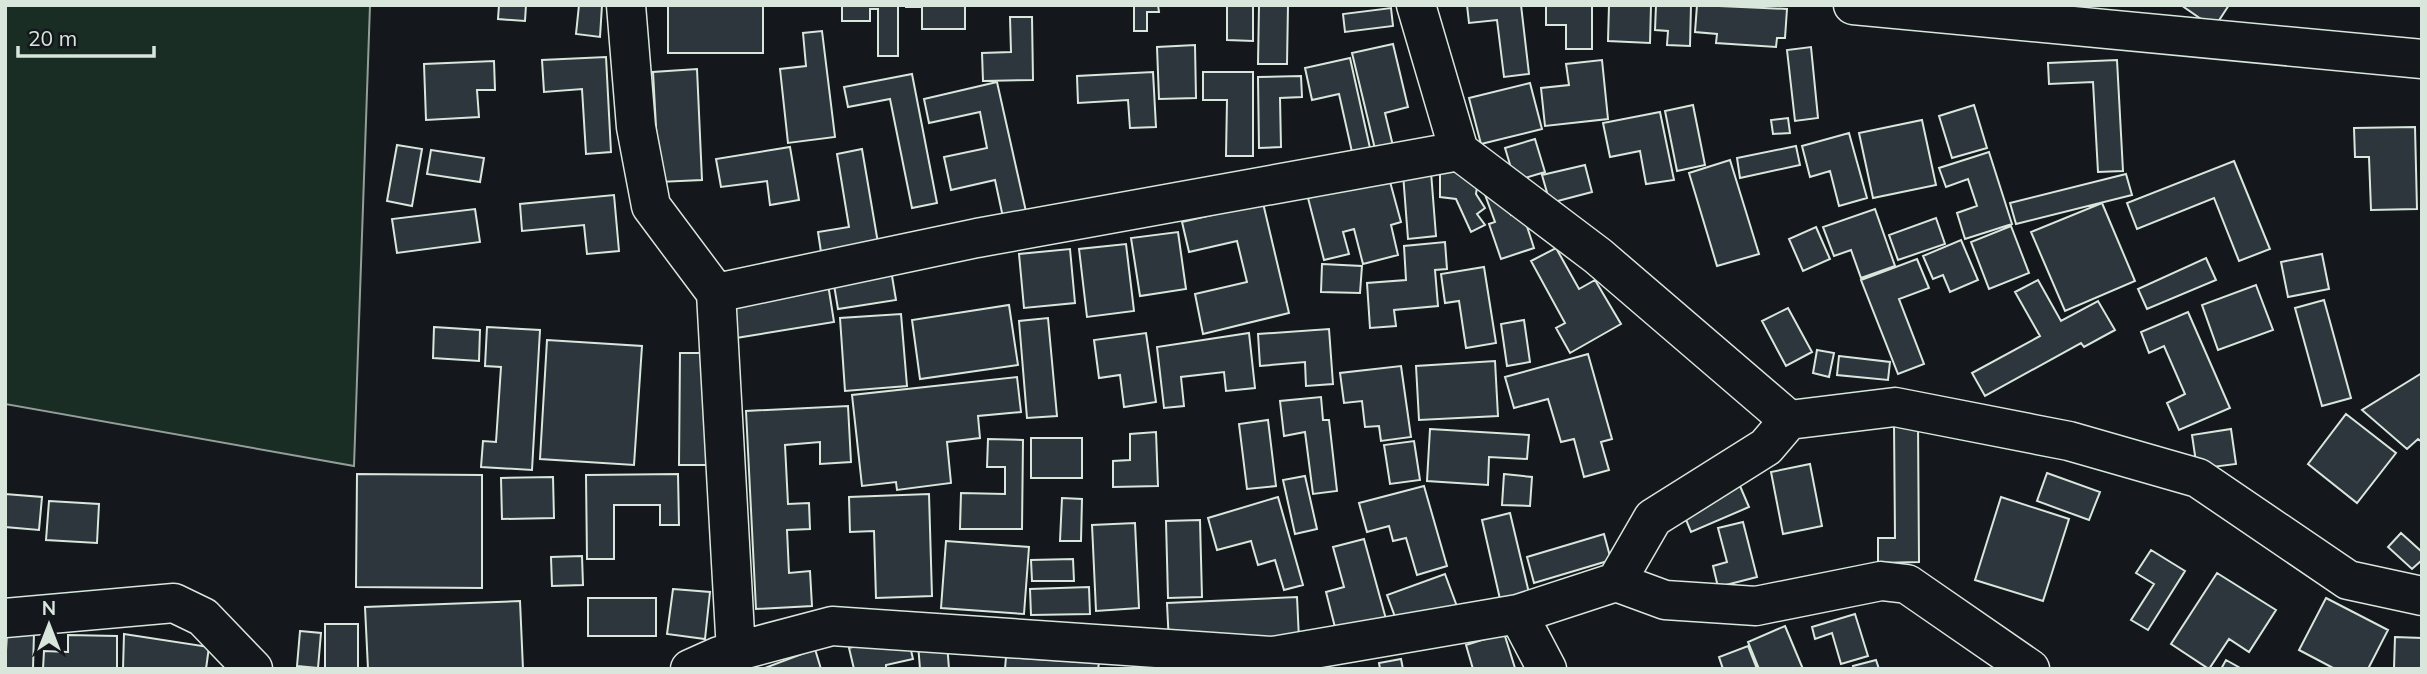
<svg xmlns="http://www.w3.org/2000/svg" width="2427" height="674" font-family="Mulish,sans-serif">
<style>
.green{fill:#1a2d24;stroke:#939e99;stroke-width:2}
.building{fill:#2c363c;stroke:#d8e6dc;stroke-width:2}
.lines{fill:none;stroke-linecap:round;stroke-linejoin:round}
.minor-casing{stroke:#d8e6dc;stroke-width:41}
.minor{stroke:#14181c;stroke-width:38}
</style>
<rect width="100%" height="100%" fill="#14181c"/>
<path class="green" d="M5,5H370L354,466L5,404Z"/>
<path class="building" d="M499,5H526L525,21L498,19Z
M579,5H602L600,37L576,34Z
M668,5H763V53H668Z
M842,5H898V56H878V9H870V21H842Z
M906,5H965V29H922V7H906Z
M1134,5H1158L1159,12H1147V31H1134Z
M1227,5H1253V41L1227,40Z
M1259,5H1288L1287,64H1258Z
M1467,5H1521L1529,74L1504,77L1497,20L1469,23Z
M1546,5H1592V49H1566V25H1546Z
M1609,5H1651L1650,43L1608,41Z
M1656,5H1691L1690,46L1667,45L1668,31L1655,30Z
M1697,5L1787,9L1785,38H1777L1776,47L1716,43L1717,34L1695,32Z
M2181,5H2229L2214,28Z
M1391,8L1393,26L1345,32L1343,14Z
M1010,17H1032L1033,80L983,81L982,53L1011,52Z
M822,31L835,137L788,143L780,69L806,66L803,33Z
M1393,44L1408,107L1385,113L1393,146L1375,149L1352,53Z
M1195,45L1196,98L1159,99L1157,47Z
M1811,47L1818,118L1795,121L1787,50Z
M606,57L611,152L586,154L582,89L544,92L542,60Z
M1350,58L1370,148L1352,152L1339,94L1312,100L1305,68Z
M1602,60L1608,119L1545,126L1541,88L1569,85L1566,64Z
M2117,60L2123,171L2098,172L2093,82L2049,84L2048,63Z
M494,61L495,90H477L479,117L426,120L424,64Z
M697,69L702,180L659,182L653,72Z
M1153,72L1156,127L1130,128L1128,100L1078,103L1077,76Z
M1203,72H1253V156H1226L1227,100H1203Z
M912,74L937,203L912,208L890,99L848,107L844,87Z
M1301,76L1302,97L1280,98L1281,147L1259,148L1258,77Z
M997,82L1027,216L1004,222L995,180L951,190L944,157L987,148L980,112L929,123L924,99Z
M1530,83L1542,129L1481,144L1469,98Z
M1693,105L1705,165L1677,171L1665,111Z
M1974,105L1987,148L1952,158L1939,116Z
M1660,112L1674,180L1646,184L1640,151L1610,157L1603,123Z
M1788,118L1790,133L1773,134L1771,120Z
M1922,120L1936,185L1873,198L1859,133Z
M2415,127L2417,209L2371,210L2369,157H2355L2354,128Z
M1849,133L1867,198L1839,206L1830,171L1810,177L1802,146Z
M1535,139L1545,172L1515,181L1505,148Z
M397,145L422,149L412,206L387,201Z
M1796,146L1800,165L1740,178L1737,158Z
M790,147L799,200L770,205L767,181L721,187L716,159Z
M862,149L878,243L821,252L818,232L849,227L837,154Z
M431,150L484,158L480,182L427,174Z
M1989,152L2012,224L1965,239L1957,213L1977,206L1968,179L1946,187L1939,168Z
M1730,160L1759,254L1717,266L1689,173Z
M2234,161L2270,249L2239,261L2214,198L2137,229L2127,203Z
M1585,165L1592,192L1550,203L1542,175Z
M1440,168L1479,173L1476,194L1485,208L1477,214L1485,225L1471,232L1456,199L1440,197Z
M1431,172L1436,236L1408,239L1403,174Z
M2126,174L2132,195L2016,224L2010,203Z
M1389,178L1401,222L1391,225L1398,255L1363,264L1354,229L1343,232L1349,254L1324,260L1308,198Z
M1501,187L1511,215L1522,211L1534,248L1501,259L1489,224L1495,222L1484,192Z
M614,195L619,251L587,254L584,225L522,231L520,204Z
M1263,203L1289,313L1203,334L1195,294L1247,282L1237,241L1189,252L1182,222Z
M2102,203L2135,281L2065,311L2031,232Z
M475,209L480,242L397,253L392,219Z
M1875,209L1895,266L1861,278L1851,250L1834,256L1823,227Z
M1936,218L1945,244L1898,260L1889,235Z
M2011,226L2029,273L1989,289L1971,242Z
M1816,227L1830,259L1803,271L1789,239Z
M1178,232L1186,289L1140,296L1131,238Z
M1961,240L1978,280L1950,292L1943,275L1933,279L1923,256Z
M1445,242L1447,269L1435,270L1438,306L1394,310L1396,326L1370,328L1367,283L1406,280L1404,246Z
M1126,244L1134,311L1087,317L1079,249Z
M1556,248L1579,289L1595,280L1621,324L1570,353L1556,328L1565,323L1531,261Z
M1070,249L1075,303L1024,308L1019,254Z
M2322,254L2329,289L2288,297L2281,262Z
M2206,258L2216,280L2147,309L2138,289Z
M1917,259L1929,288L1899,299L1924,364L1898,374L1861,280Z
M1322,264L1362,266L1360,293L1321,292Z
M1484,267L1496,343L1466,348L1459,301L1445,303L1441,274Z
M891,270L896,300L838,309L833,279Z
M2038,280L2061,321L2098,301L2115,330L2084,347L2081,343L1985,396L1972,373L2040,336L2015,292Z
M828,284L834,322L736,338L730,300Z
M2256,285L2273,330L2218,350L2202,305Z
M2324,300L2351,398L2322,406L2295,308Z
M1009,305L1018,365L920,379L912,320Z
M1788,308L1812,352L1786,366L1762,321Z
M2188,312L2230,408L2179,430L2167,403L2185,394L2164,346L2149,353L2141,332Z
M901,314L907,386L845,391L840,318Z
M1048,318L1057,416L1027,418L1019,321Z
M1524,320L1530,362L1507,366L1501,324Z
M434,327L480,330L479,361L433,358Z
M487,327L540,330L532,470L481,467L483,441L496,442L501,367L485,366Z
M1329,329L1333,384L1306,386L1305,362L1260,366L1258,334Z
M1146,333L1156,402L1124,407L1120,375L1099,378L1094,340Z
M1249,333L1255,388L1226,391L1224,372L1181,377L1184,406L1164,408L1157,347Z
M547,340L642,346L634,465L540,459Z
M1817,350L1834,353L1829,377L1813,373Z
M680,353H711L709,465H679Z
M1588,354L1612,439L1601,442L1609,470L1584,477L1574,439L1561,442L1548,399L1514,408L1505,377Z
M1839,356L1890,362L1888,380L1837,375Z
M1495,361L1498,416L1419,420L1416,366Z
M1401,366L1411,437L1381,441L1379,426L1365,427L1362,401L1344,403L1340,373Z
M2422,373V442L2418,439L2407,449L2362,410Z
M1017,377L1021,412L978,416L980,438L947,442L951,483L897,490L896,482L862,486L852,395Z
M1321,397L1323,420H1329L1337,491L1313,494L1305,432L1284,436L1280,401Z
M848,406L851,462L820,464V442L785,445L788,504L809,503L810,529L787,530L789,573L810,571L812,606L756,609L746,411Z
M2346,414L2396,453L2357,503L2308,464Z
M1268,420L1276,486L1247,489L1239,424Z
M1894,423H1918L1919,562L1878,563V538H1895Z
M1430,429L1529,435L1527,459L1489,457L1488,485L1427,481Z
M2231,429L2236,464L2197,469L2192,435Z
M1156,432L1158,486L1113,487V461L1130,460V434Z
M1031,438H1082V478H1031Z
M988,439L1023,440L1022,529H960L961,493L1005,494V467H987Z
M1414,441L1420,480L1390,484L1384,445Z
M1810,464L1822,526L1783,534L1771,472Z
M2047,473L2100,492L2089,520L2037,501Z
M357,474L482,475V588L356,587Z
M678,474L679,525H660V505H614V559H587L586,475Z
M1504,474L1532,477L1530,506L1502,505Z
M1305,476L1317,529L1295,534L1283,480Z
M553,477L554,518L502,519L501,478Z
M1424,486L1447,566L1417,575L1406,538L1393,541L1389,526L1367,532L1359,503Z
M1740,486L1749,507L1691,532L1682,510Z
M5,494L42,497L39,530L5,527Z
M929,494L932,596L876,598L874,531L850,532L849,497Z
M1278,497L1303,585L1284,590L1275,560L1258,565L1251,541L1217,550L1208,518Z
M2001,497L2069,519L2043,601L1975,580Z
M1062,498L1082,499L1081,541H1060Z
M49,501L99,504L97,543L46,540Z
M1510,513L1529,593L1500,599L1482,520Z
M1200,520L1202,597L1168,598L1166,521Z
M1743,522L1757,577L1718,587L1713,566L1727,562L1718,528Z
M1135,523L1139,608L1096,611L1092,525Z
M2401,533L2422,552V560L2412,569L2388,547Z
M1604,534L1611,560L1534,583L1527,557Z
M1364,539L1389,630L1339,643L1326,592L1344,587L1333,547Z
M946,541L1029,547L1024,614L941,608Z
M2151,550L2185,571L2148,630L2131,620L2154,584L2136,573Z
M582,556L583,585L552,586L551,557Z
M1073,559L1074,581H1032L1031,560Z
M2217,573L2276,610L2249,652L2229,639L2209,669L2171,644Z
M1445,574L1459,612L1401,633L1387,595Z
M1089,587L1090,614L1031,615L1030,589Z
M673,589L710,592L705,639L667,634Z
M1297,597L1299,639L1169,644L1167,603Z
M588,598H656V636H588Z
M2326,598L2388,630L2368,669H2335L2299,650Z
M520,601L523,669H368L365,607Z
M1855,614L1868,656L1841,664L1832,633L1815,639L1812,627Z
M325,624H358V669H325Z
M1785,626L1803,669H1759L1748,642Z
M300,631L321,633L318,668L297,666Z
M7,632L34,633L33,669H5Z
M907,633L913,659L886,665V669H854L849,648Z
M1504,633L1515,668L1473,669L1466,645Z
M124,634L209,647L206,669H123Z
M68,635L117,636V669H43L44,651L68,652Z
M2395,637L2422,638V669L2394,668Z
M947,643L949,669H920L918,644Z
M1748,646L1757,669H1723L1719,657Z
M815,649L821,669H762Z
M1006,657L1099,663L1098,669H1005Z
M1401,659L1403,669H1380L1379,663Z
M1876,660L1879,669H1854L1853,666Z
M2226,660L2242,669H2221Z"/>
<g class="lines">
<g class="minor-casing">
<path id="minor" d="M626,5L636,127L651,206L716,293L736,652
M1416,5L1459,151L1598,256L1789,420L1895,407L2069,441L2198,478L2348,580L2422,596
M1853,5L2422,59
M716,293L977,238L1459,151
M1616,582L1665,600L1756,606L1881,581L1907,584L2030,669
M1518,614L1547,669
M5,618L174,603L203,617L253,669
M690,669L719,656L832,626L1273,656L1518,614L1616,582L1653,518L1766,447L1789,420"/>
</g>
<use href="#minor" class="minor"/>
</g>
<rect width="2427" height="674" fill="none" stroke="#d8e6dc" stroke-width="14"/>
<g transform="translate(49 625)" stroke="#14181c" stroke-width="5" paint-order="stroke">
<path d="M0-5L12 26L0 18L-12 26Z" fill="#d8e6dc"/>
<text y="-10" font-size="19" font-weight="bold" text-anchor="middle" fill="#d8e6dc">N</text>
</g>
<path d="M18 46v10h136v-10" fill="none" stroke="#d8e6dc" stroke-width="3.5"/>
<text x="28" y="46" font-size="21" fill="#d8e6dc" stroke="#14181c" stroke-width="5" paint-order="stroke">20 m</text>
</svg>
